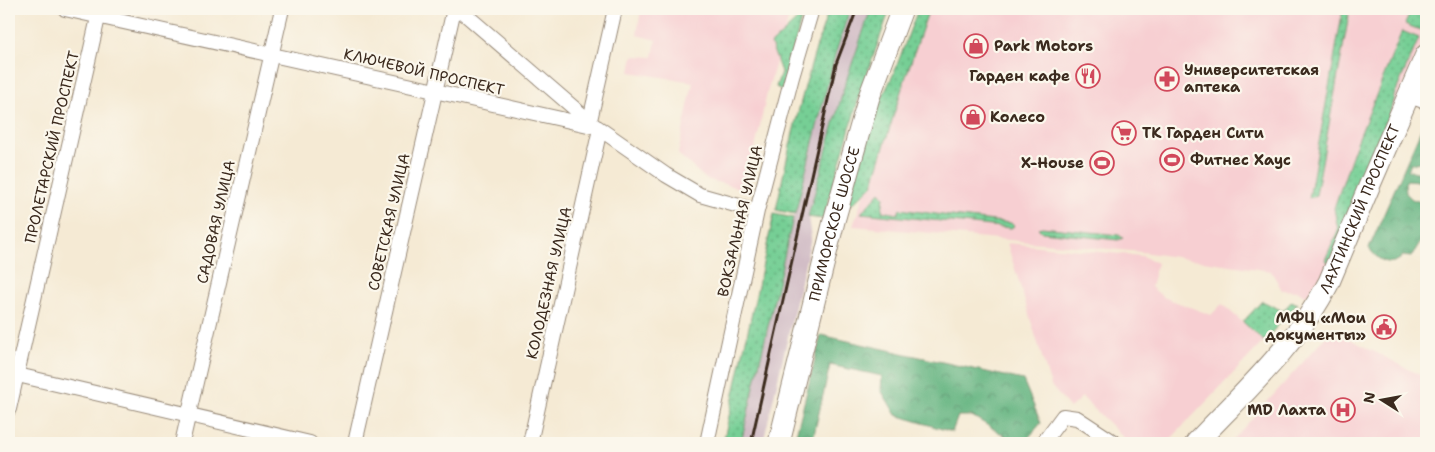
<svg xmlns="http://www.w3.org/2000/svg" width="1435" height="452" font-family="'Shantell Sans',sans-serif">
<style>
.built{fill:#f7cfd2}
.railway{fill:#d2bdc6}
.grass{fill:url(#grass-dots);stroke:#587c5a}
.forest{fill:url(#forest-crowns);stroke:#4e6e4e}
.lines{fill:none;stroke-linecap:round;stroke-linejoin:round}
.street-casing{stroke:#988a79;stroke-width:16}
.primary-casing{stroke:#988a79;stroke-width:23}
.street{stroke:#fff;stroke-width:14}
.primary{stroke:#fff;stroke-width:21}
.rail{stroke:#3b2a1e;stroke-width:3}
.labels{text-anchor:middle;dominant-baseline:central;stroke-width:4.5;stroke-linejoin:round;paint-order:stroke}
.poi-label{font-size:15px;font-weight:bold;fill:#3b2a1e;stroke:#fbf7ec;text-anchor:start}
.street-label{font-size:15px;fill:#3b2a1e;stroke:#fbf7ec}
</style>
<defs>
<pattern id="grass-dots" width="8" height="8" patternUnits="userSpaceOnUse" patternTransform="scale(1.25)"><rect width="8" height="8" fill="#76cf95"/><path d="M2 2h.1M6 6h.1" fill="none" stroke="#62a879" stroke-width="1.8" stroke-linecap="round"/></pattern>
<pattern id="forest-crowns" width="20" height="18" patternUnits="userSpaceOnUse" patternTransform="scale(1.25)"><rect width="20" height="18" fill="#60b27e"/><path d="M2 6a3 3 0 1 1 6 0M12 15a3 3 0 1 1 6 0" fill="none" stroke="#509167"/></pattern>
</defs>
<rect width="100%" height="100%" fill="#fbf7ec"/>
<filter id="ink" filterUnits="userSpaceOnUse"><feTurbulence type="fractalNoise" baseFrequency=".02" numOctaves="2"/><feDisplacementMap in="SourceGraphic" scale="10" xChannelSelector="R" yChannelSelector="G"/><feConvolveMatrix kernelMatrix="1 2 1 2 8 2 1 2 1" color-interpolation-filters="sRGB"/></filter>
<filter id="wash" filterUnits="userSpaceOnUse"><feTurbulence type="fractalNoise" baseFrequency=".0096" numOctaves="4" result="noise"/><feDisplacementMap in="SourceGraphic" scale="20" xChannelSelector="R" yChannelSelector="G"/><feGaussianBlur stdDeviation="1.12" result="paint"/><feColorMatrix in="noise" values="0 0 0 0 0 0 0 0 0 0 0 0 0 0 0 0 0 1.4 0 .05"/><feComposite in="paint" operator="in"/></filter>
<g filter="url(#wash)">
<rect width="100%" height="100%" fill="#f5ead4"/>
<path class="built" d="M641,9H747L789,17L767,93L746,190L706,179L678,154L693,82L630,72L633,56L653,57L656,40L637,35Z
M927,9H1426V33L1327,267L1306,297L1297,291L1282,290L1271,271L1142,252L853,226Z
M1007,243L1142,256L1157,263L1151,287L1163,297L1211,315L1222,304L1264,341L1167,443H1129L1082,397L1070,408L1051,386Z
M1332,330L1426,378V443H1230Z"/>
<path class="railway" d="M850,9H871L845,84L808,217L811,238L763,443H741L793,218L795,214L835,55Z"/>
<path class="grass" d="M799,9H804L782,90L776,87L781,72L771,44L798,19Z
M829,9H850L835,55L795,214L776,210C790,141 806,75 829,9Z
M871,9H890L860,94L823,219L808,217L845,84Z
M918,9H929L902,88L872,186L851,205L848,204L873,116L894,73Z
M1343,9L1349,15L1316,195L1309,198Z
M1412,9H1426V20L1422,31L1405,24Z
M1402,31L1419,38L1394,96L1385,134L1330,263L1325,260L1338,230L1334,208L1354,150Z
M880,192L884,197L882,211L898,214L900,209L943,215L1011,223L1014,226L1011,228L861,213Z
M774,214L793,218L741,443H723Z
M1042,227L1119,235L1123,238L1118,240L1042,232L1038,228Z
M1262,301L1283,311L1292,301L1297,304L1264,341L1243,322Z"/>
<path class="forest" d="M1426,118V164L1419,162L1411,164L1408,170L1426,174V186L1418,181L1407,180L1405,183L1406,193L1412,199L1426,204V236H1424L1411,257L1403,256C1391,269 1377,260 1369,248Z
M821,335L1023,380L1041,423L1024,443H1017L972,416H958L952,432L896,415L881,390L882,376L830,365L812,443H794Z"/>
</g>
<g filter="url(#ink)">
<g class="lines">
<g class="street-casing">
<path id="street" d="M65,9L597,127L666,175L700,195L757,211
M459,9L596,127
M1409,96L1426,102
M588,125L590,120L615,9
M9,373L310,443
M9,409L100,9
M182,443L282,9
M355,443L454,9
M530,443L600,129
M707,443L757,211L792,77L812,9
M1043,443L1063,416L1077,418L1115,443"/>
</g>
<g class="primary-casing">
<g id="primary">
<path id="s1" d="M779,443L834,221L869,97L902,9"/>
<path id="s2" d="M1196,443C1243,393 1298,343 1329,282L1371,182L1426,55"/>
</g>
</g>
<use href="#street" class="street"/>
<use href="#primary" class="primary"/>
<path class="rail" d="M751,443L836,64L857,9"/>
</g>
</g>
<defs>
<g id="shop-ring" transform="scale(1.25)"><circle r="9.5" fill="#fbf7ec" stroke="#d1495b" stroke-width="1.5"/><path d="M-5-2.5h2.3a2.7 3.5 0 0 1 5.4 0H5L5.5 6h-11ZM-1.5-2.5h3a1.5 2.3 0 0 0-3 0Z" fill="#d1495b"/></g>
<g id="restaurant-ring" transform="scale(1.25)"><circle r="9.5" fill="#fbf7ec" stroke="#d1495b" stroke-width="1.5"/><path d="M-5-6h1v4h1v-4h1v4h1v-4h1v5L-1.5 .5V6h-2V.5L-5-1ZM5-6V6H3V1.5H1.5Q1.5-4 5-6Z" fill="#d1495b"/></g>
<g id="pharmacy-ring" transform="scale(1.25)"><circle r="9.5" fill="#fbf7ec" stroke="#d1495b" stroke-width="1.5"/><path d="M-2-6h4v4h4v4h-4v4h-4v-4h-4v-4h4Z" fill="#d1495b"/></g>
<g id="supermarket-ring" transform="scale(1.25)"><circle r="9.5" fill="#fbf7ec" stroke="#d1495b" stroke-width="1.5"/><path d="M-6-5.5h2.5l.6 2H6L4.5 2H-2.5L-4.4-4H-6ZM-1.5 3.2a1.3 1.3 0 1 0 .1 0ZM3 3.2a1.3 1.3 0 1 0 .1 0Z" fill="#d1495b"/></g>
<g id="stadium-ring" transform="scale(1.25)"><circle r="9.5" fill="#fbf7ec" stroke="#d1495b" stroke-width="1.5"/><path d="M0-5a6.5 5 0 1 0 0 10a6.5 5 0 1 0 0-10ZM-3.5-1.8h7v3.6h-7Z" fill="#d1495b"/></g>
<g id="civic-ring" transform="scale(1.25)"><circle r="9.5" fill="#fbf7ec" stroke="#d1495b" stroke-width="1.5"/><path d="M-.6-6.5H3V-4.5H.6V-3L4-1V1h2V6H-6V1h2V-1L-.6-3ZM-1.2 2.5V6h2.4V2.5Z" fill="#d1495b"/></g>
<g id="hospital-ring" transform="scale(1.25)"><circle r="9.5" fill="#fbf7ec" stroke="#d1495b" stroke-width="1.5"/><path d="M-5-5h3v3.5h4V-5h3V5h-3V1.5h-4V5h-3Z" fill="#d1495b"/></g>
</defs>
<g fill-rule="evenodd">
<use href="#shop-ring" x="976" y="46"/>
<use href="#restaurant-ring" x="1088" y="76"/>
<use href="#pharmacy-ring" x="1167" y="79"/>
<use href="#shop-ring" x="973" y="117"/>
<use href="#supermarket-ring" x="1124" y="133"/>
<use href="#stadium-ring" x="1172" y="160"/>
<use href="#stadium-ring" x="1102" y="163"/>
<use href="#civic-ring" x="1384" y="327"/>
<use href="#hospital-ring" x="1343" y="410"/>
</g>
<g class="labels">
<g class="poi-label">
<text x="994" y="46">Park Motors</text>
<text x="1184" y="70">Университетская<tspan x="1184" dy="17">аптека</tspan></text>
<text x="1070" y="76" text-anchor="end">Гарден кафе</text>
<text x="990" y="117">Колесо</text>
<text x="1142" y="133">ТК Гарден Сити</text>
<text x="1190" y="160">Фитнес Хаус</text>
<text x="1084" y="163" text-anchor="end">X-House</text>
<text x="1366" y="318" text-anchor="end">МФЦ «Мои<tspan x="1366" dy="17">документы»</tspan></text>
<text x="1326" y="410" text-anchor="end">MD Лахта</text>
</g>
<g class="street-label">
<text transform="translate(424 72) rotate(13)">КЛЮЧЕВОЙ ПРОСПЕКТ</text>
<text transform="translate(52 147) rotate(-77)">ПРОЛЕТАРСКИЙ ПРОСПЕКТ</text>
<text stroke="none"><textPath href="#s2" startOffset="289">ЛАХТИНСКИЙ ПРОСПЕКТ</textPath></text>
<text transform="translate(740 221) rotate(-77)">ВОКЗАЛЬНАЯ УЛИЦА</text>
<text transform="translate(216 222) rotate(-77)">САДОВАЯ УЛИЦА</text>
<text transform="translate(389 222) rotate(-77)">СОВЕТСКАЯ УЛИЦА</text>
<text stroke="none"><textPath href="#s1" startOffset="226">ПРИМОРСКОЕ ШОССЕ</textPath></text>
<text transform="translate(549 283) rotate(-77)">КОЛОДЕЗНАЯ УЛИЦА</text>
</g>
</g>
<rect width="1435" height="452" fill="none" stroke="#fbf7ec" stroke-width="30"/>
<g transform="translate(1382 400) rotate(281)" stroke="#fbf7ec" stroke-width="4" paint-order="stroke">
<path d="M0-4L9 19L0 12L-9 19Z" fill="#3b2a1e"/>
<text y="-8" font-size="14" font-weight="bold" text-anchor="middle" fill="#3b2a1e">N</text>
</g>
</svg>
